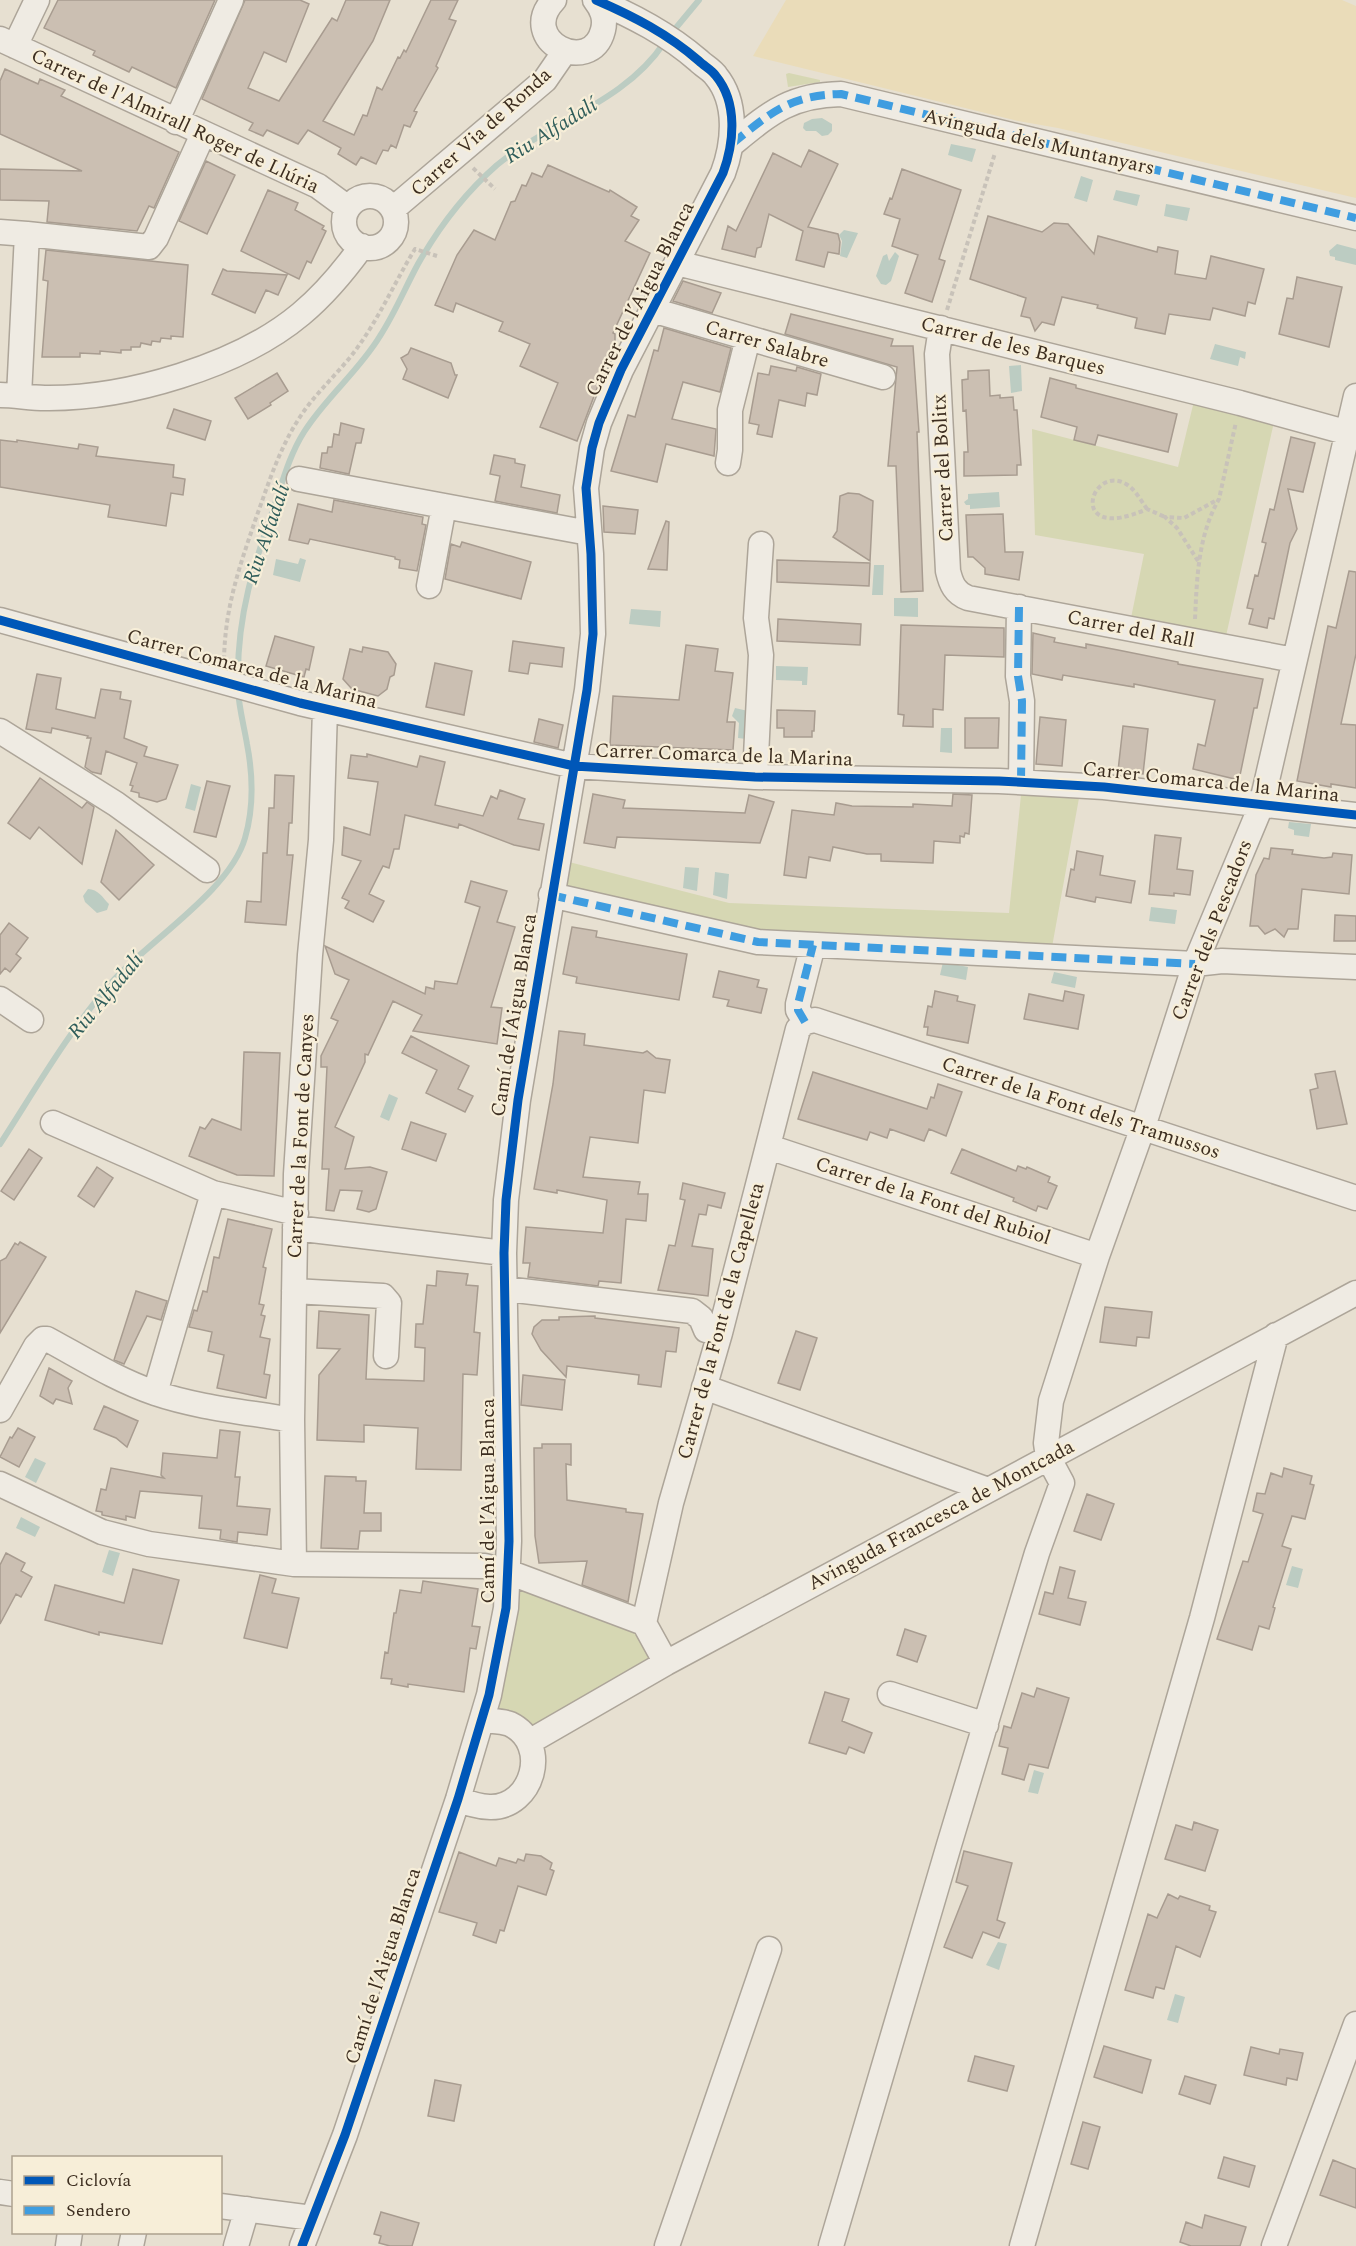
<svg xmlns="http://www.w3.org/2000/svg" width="1356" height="2246" font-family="Spectral,serif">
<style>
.green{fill:#d6d7b3}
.sand{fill:#eadcb9}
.water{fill:#bcccc2}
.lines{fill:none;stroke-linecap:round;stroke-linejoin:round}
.stream{stroke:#bcccc2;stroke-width:6}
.building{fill:#cbbfb2;stroke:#a89c90;stroke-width:1.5}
.minor-casing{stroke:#ada599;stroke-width:27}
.path{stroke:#c8c2b9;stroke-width:4;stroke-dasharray:4.5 3;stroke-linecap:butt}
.minor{stroke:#efebe3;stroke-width:24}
.quiet{stroke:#3f9de0;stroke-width:8;stroke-dasharray:15 8;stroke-linecap:butt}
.cycleway-casing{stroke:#f7eed8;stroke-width:13}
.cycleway{stroke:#0057b8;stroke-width:9}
.labels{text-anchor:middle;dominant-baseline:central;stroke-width:4.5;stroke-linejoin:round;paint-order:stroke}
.street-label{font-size:20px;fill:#3d2e20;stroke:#f7eed8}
.water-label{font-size:21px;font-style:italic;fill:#2f5d5a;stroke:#f7eed8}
</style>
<rect width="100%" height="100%" fill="#e7e0d1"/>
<path class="green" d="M789,73L820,80V82L788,87L786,74Z
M1194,401L1274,422L1226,636L1131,618L1144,554L1035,535L1032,429L1178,467Z
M1021,795L1079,798L1052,947L762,936L564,891L569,862L729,903L1009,913Z
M510,1575L642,1624L663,1662L530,1739L487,1717Z"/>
<path class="sand" d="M786,0H1342L1356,6V198L1058,128L1018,121L753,56Z"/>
<path class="water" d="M822,118L832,124V131L828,135L822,136L816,131H806L803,128L804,123L812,119Z
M951,144L976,149L972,162L948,155Z
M1081,176L1093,180L1087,202L1074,198Z
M1116,190L1140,195L1137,206L1113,200Z
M1166,204L1190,208L1187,221L1164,216Z
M844,230L858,233L847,258L840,256L842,241L839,235Z
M1337,244L1356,249V265L1335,260V257L1330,256L1329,251Z
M895,252L899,256L891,281L886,285L881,284L876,276L883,256L887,254L889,261Z
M1215,344L1246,352L1245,359L1240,357L1238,366L1210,359Z
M1021,365L1022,391L1011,393L1009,366Z
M999,492L1000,507L970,509V505H966L964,502L968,499V494Z
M300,558L306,560L300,582L273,575L276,559L298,564Z
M874,565H884L883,595H872Z
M894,598H918V617L894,616Z
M631,609L661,611L660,627L629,624Z
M776,666L808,667L807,685H802V681L776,680Z
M735,708L748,711L746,739L738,738L739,723L732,716Z
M941,728H952V753L940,752Z
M191,784L201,787L195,811L185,808Z
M1289,822L1311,824L1309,837L1294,835V830L1288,828Z
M685,867L699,868L697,891L683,888Z
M715,872L729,874L727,899L713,895Z
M88,889C98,889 103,898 109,904L107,910L97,913L85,902L83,896Z
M1151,907L1177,910L1175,924L1149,921Z
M943,962L968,967L966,980L940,975Z
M1054,972L1077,977L1075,988L1051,983Z
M389,1094L398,1098L389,1121L380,1117Z
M35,1458L46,1463L36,1483L25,1477Z
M21,1517L40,1527L35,1537L16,1528Z
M109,1550L120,1553L113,1576L102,1572Z
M1292,1566L1303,1569L1298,1588L1286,1585Z
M1034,1770L1044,1773L1038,1794L1028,1792Z
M998,1942L1007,1944L999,1970L986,1965Z
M1175,1994L1185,1997L1178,2023L1167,2020Z"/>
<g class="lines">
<path class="stream" d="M670,35L699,0
M238,680C237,615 254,564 275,504C283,480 290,454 304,432C326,397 359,371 380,336C395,313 405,288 418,264C439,227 465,193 497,165C551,121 625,102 664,43
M0,1144C35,1090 68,1032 111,983C148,941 230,891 245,838C254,807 253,775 247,744C244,726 239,708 238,690"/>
</g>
<path class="building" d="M58,0H215L176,88L132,67L129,72L93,55L95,51L44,28Z
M245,0H300L309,4L286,62L264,52L248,88L279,101L332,18L337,21L346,0H390L373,41L323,121L354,135L363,115L367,116L377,87L382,90L398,57L400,58L404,50L406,52L431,0H458L449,19L456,21L436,66L438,68L414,111L417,112L410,127L404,125L396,148L391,145L388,151L383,150L376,164L361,157L356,165L338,154L341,148L308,130L298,144L267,130L263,136L249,130L253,123L202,99Z
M5,69L36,83L38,84L40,79L65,90L61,96L179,152L154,208L149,206L137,231L47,222L49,201L0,200V169L82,171L0,134V81Z
M809,150L838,164L808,227L838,234L840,242L839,254L828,252L824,267L796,260L803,231L769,214L761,247L757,248L755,257L722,249L728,226L736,231L773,153L801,167Z
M206,161L235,175L207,234L179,221Z
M548,165L609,192L610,190L637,207L631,216L639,220L625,241L650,253L613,333L615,334V341L577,441L540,427L558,383L520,366L530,344L499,331L503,322L456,303L453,312L435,305L457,255L474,230L495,240L511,202L515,201L522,185L526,186L532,173L542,177Z
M902,169L961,190L939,259L945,261L932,302L905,293L918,255L892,246L900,219L884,214L890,198L892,199Z
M268,190L298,203L295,210L324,226L322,229L326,231L311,263L307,261L299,279L241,251Z
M988,216L1042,232L1054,223L1068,224L1094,254L1098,236L1157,252L1158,247L1178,251L1175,274L1206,279L1211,256L1264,269L1255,304L1248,302L1245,316L1213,308L1210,320L1169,314L1165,334L1135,328L1137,318L1097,308L1098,305L1062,297L1054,325L1042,322L1035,331L1030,318L1021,316L1026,298L970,279Z
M46,250L188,265L183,337L171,336V339L161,338L160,342L152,341L151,345L141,343L140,347H131V350H121V353L100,351V354L80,353V357H42L48,281L43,280Z
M223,269L227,271L287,275L278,295L266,290L255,313L212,294Z
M1297,277L1342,287L1329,347L1279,334L1287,298L1293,299Z
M683,281L721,293L712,313L673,301Z
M791,314L893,339L891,346H913L919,432H917L923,591L901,592L896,466H888L897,367L785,334Z
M664,328L731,348L720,392L683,382L672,419L716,429L714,456L666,444L657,482L611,471L628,415L635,417L654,350L658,351Z
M411,348L451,363L455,375H457L448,398L403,379L407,369L401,358L408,354Z
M771,366L796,371L797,367L821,374L817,395L807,393L805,406L779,400L772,437L757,434L759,425L749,423L758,373L769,375Z
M989,370L990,396L1000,395V398L1013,397L1014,410H1017L1021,465H1017V475L964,476V452H968L966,410L963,411L962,380L968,379V371Z
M277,373L288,391L270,403L271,405L248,419L235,398Z
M1050,378L1076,385V388L1177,414L1168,452L1098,435L1095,445L1074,440L1077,427L1041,417Z
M174,409L211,421L205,440L167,428Z
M341,423L364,429L361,443H356L349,474L320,468L322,453H327L328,447H332L334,434L339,435Z
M1291,437L1315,443L1303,492L1288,489L1297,529L1290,543L1274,619L1269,618L1267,628L1249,624L1253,609L1247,608L1255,575L1258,576L1266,543L1262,542L1270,509L1274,510Z
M0,440L17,442V440L78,449L79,444L98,447L96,456L174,465L173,477L185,479L183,495L171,493L166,526L108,517L110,505L0,487Z
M494,455L515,459V463L525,465L521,487L560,495L557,513L495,501L500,476L490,474Z
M848,493L859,494L873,501L870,561L833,537L837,531L840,496Z
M334,500L423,517L422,524L426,525L417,571L399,568L400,560L395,559V557L310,539L308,544L289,540L298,504L332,512Z
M603,506L638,510L635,534L604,532Z
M1003,514L1005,552H1023L1019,580L985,574V568L973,557H968L966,515Z
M666,521L669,522L667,570L648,569Z
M462,542L531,562L521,599L445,579L451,544L460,547Z
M777,560L870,563L869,586L777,582Z
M1349,571L1356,572V654L1341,724L1356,725V788L1331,784V787L1297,781L1328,626L1336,628Z
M778,619L861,624L860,645L777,641Z
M901,625L1004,628V657L945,655L943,710L933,709V727L903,726L904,715L898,714Z
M1033,633L1055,638L1054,642L1086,648V644L1118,650L1178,662V664L1263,679L1257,708H1254L1239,780L1193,769L1198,744L1205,746L1215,700L1134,684V687L1063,675L1062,680L1032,674Z
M275,636L314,647L309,670L306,669L304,677L266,666Z
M513,641L564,648L562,667L530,663L528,674L509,671Z
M686,645L718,649L715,671L733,673L727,722H735L733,750L610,745L613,696L679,700Z
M363,647L388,652L396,664L394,675L390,677L387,689L378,696L352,689L343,679L350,649L362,652Z
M435,663L472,671L464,715L426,707Z
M37,674L61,678L56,709L95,718L101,689L121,692L120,699L131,701L124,738L147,747L144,756L178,765L166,799L157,802L139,797V793L131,791L133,786L130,785L137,763L106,751L101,774L92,772L85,767L91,738H87L88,736L52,728L51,733L26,729Z
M777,710L815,711L814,731H812V737H784V728H777Z
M1040,717L1066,720L1062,766L1036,764Z
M965,718H999L998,748H965Z
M539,719L563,725L558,748L534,742Z
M1123,726L1148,729L1143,774L1118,771Z
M367,754L417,767L420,756L445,762L435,805L483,816L491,796L497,799L500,790L525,799L518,819L544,824L539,850L514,845L459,824L458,828L405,815L399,849H394L389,868L383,866L369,894L384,901L373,922L345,908L349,901L342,898L361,861L342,855L344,827L370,835L378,782L348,778L351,755L367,757Z
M275,775L294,776L292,823H289L287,855H293L286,925L245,922L247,901L261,902L263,853H267L269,808H274Z
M40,778L82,808L87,802L94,807L82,864L39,827L30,839L8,823Z
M207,781L230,786L216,837L194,832Z
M593,794L625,800L623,808L675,810L745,813L749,795L774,802L760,843L617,837L615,848L584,843Z
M953,794L972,795L969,834L965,833L964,837L960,836V843L934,841L933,863L881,861V854H867L833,847L830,861L809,857L806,878L784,875L792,810L834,815L836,803L852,806L913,807V804L952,806Z
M116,830L154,865L119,900L101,882Z
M1155,835L1181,838L1177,869L1193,871L1190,895L1174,893V896L1149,894Z
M1271,848L1293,850L1292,854L1324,858L1332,857L1333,853L1352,855L1349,894L1302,889L1298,929H1288L1284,937L1275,929L1265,934L1258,926H1250L1256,875L1264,858L1269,859Z
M1077,851L1103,856L1100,875L1135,881L1131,903L1096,897L1095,902L1066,896L1071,869L1074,870Z
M471,881L507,891L497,922L515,927L491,1007L502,1008L497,1044L413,1031L422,1015L393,1001L368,1055L365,1054V1062L335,1127L354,1137L345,1169L370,1167L387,1172L376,1209L369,1212L357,1209L362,1191L340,1190L334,1211L326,1210L329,1169H322L327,1067H321V1056L338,1021L331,1018L349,980L335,974L325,946L425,994L426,987L434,989L435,981L457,984L480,907L465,902Z
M1335,915L1356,916V941H1334Z
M9,923L28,938L16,954L21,958L10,972L5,968L0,974V935Z
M572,927L597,931L596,937L687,954L679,1000L576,983L577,977L563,974Z
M719,971L759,980L757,987L767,989L761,1013L727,1006L729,1000L713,997Z
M935,991L958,996L957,1001L975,1005L968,1043L927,1035L928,1027H924L928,1006L932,1007Z
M1065,991L1084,995L1078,1029L1024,1019L1029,994L1063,1001Z
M559,1031L585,1034L584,1045L643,1053L647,1051L656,1058L670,1060L665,1093L644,1090L638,1143L590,1137L583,1177L640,1182L638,1194H648L646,1221L626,1219L621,1283L599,1281L598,1286L528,1277L530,1263H523L526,1227L603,1233L607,1200L557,1190V1193L534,1189L553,1084Z
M411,1036L469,1066L458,1089L473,1096L465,1112L426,1093L437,1070L402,1053Z
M244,1052L280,1053L274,1176L237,1175L189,1156L200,1127L205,1129L212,1119L241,1130Z
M1335,1071L1347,1124L1317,1129L1310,1090L1318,1088L1315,1074Z
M813,1072L927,1109L931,1097L934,1098L938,1084L962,1092L946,1136L929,1129L924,1141L890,1129L887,1138L870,1132L867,1140L798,1119Z
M411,1122L446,1134L436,1161L402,1149Z
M29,1149L42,1158L14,1200L1,1191Z
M962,1149L1016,1171L1018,1166L1026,1169L1027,1167L1050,1177L1048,1182L1057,1186L1047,1209L1038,1206L1036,1211L1013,1201L1014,1198L951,1173Z
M97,1167L113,1178L94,1207L78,1196Z
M683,1183L725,1193L721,1208L708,1205L706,1215L699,1214L692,1246L713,1249L708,1296L658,1290L669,1245L675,1246L685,1200L680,1199Z
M228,1219L272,1229L263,1267L266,1268L259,1304L264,1305L261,1315L265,1316L260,1337L270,1339L264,1374L270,1375L266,1398L217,1388L224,1355L208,1351L212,1332L189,1327L194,1310L197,1311L203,1291L207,1292L214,1257L219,1258Z
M20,1242L46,1257L0,1333V1261L6,1258L15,1243L18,1245Z
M437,1271L468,1274L466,1285L478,1286L474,1332L480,1333L477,1375L463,1374L461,1470L416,1469L418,1428L364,1425V1442L317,1440L319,1375L340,1349L317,1348L319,1311L369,1315L366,1379L424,1381L425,1348L415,1347L416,1324H423L427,1285L436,1286Z
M136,1291L167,1301L161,1320L147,1316L124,1364L114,1360Z
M1105,1307L1152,1312L1149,1338L1137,1337L1136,1346L1100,1342Z
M595,1316V1318L679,1328L676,1352L666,1351L661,1387L638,1384L639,1375L567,1366L566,1377L541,1350L532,1334L534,1327L542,1320H559V1317Z
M796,1331L817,1338L800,1390L778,1383Z
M49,1368L72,1381L68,1388L72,1404L56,1399L53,1404L40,1396Z
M523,1375L565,1380L562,1410L521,1405Z
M104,1406L138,1421L127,1447L116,1438L94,1429Z
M18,1428L35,1437L19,1467L0,1457L10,1437L12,1438Z
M220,1430L240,1432L235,1477H240L237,1506L270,1509L267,1535L238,1532L237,1542L220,1539L221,1530L199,1528L202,1496L140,1491L135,1518L126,1516V1520L102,1515V1512L96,1511L101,1489L106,1490L111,1468L164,1478L161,1475L163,1453L217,1458Z
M542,1444H571V1465L566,1464L567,1500L626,1509V1512L643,1514L628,1602L582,1585L587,1561L539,1563L535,1536L534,1448H542Z
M1284,1468L1312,1476L1310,1484L1314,1485L1305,1519L1292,1516L1282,1546L1291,1549L1273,1607L1275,1608L1269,1629L1259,1626L1252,1650L1217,1639L1243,1561L1248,1562L1263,1514L1253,1511L1257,1493L1265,1494L1271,1473L1282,1477Z
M325,1476L356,1477V1481H366L364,1513H381V1531H360L358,1549L321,1548Z
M1087,1494L1114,1504L1101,1540L1074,1531Z
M6,1553L25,1563L21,1571L32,1577L21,1597L16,1594L0,1624V1565Z
M1060,1567L1075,1571L1068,1598L1086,1602L1080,1625L1039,1614L1045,1592L1053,1594Z
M133,1569L179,1580L162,1644L99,1632V1635L45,1620L55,1585L124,1603Z
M260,1575L276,1579L272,1593L299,1598L287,1648L244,1638Z
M423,1581L478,1589L472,1626L480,1627L476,1649L470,1648L464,1692L408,1684V1687L391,1684L392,1679L381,1678L385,1652L388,1653L394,1613H396L400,1590L421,1593Z
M905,1629L926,1636L917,1662L897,1655Z
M1037,1688L1069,1698L1048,1768L1029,1764L1024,1780L1002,1774L1008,1748L999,1746L1004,1726L1011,1728L1022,1693L1034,1697Z
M825,1692L849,1699L842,1721L872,1733L864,1753L849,1747L846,1754L809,1743Z
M1194,1822L1218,1830L1205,1871L1165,1859L1176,1825L1192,1830Z
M964,1851L1012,1863L997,1920L1005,1923L999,1938L983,1932L972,1958L944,1947L968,1886L956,1882Z
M459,1852L496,1866L499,1858L516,1863L518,1859L524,1861L526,1854L541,1856L552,1863L550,1869L554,1871L546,1895L518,1886L504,1931L500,1930L496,1943L473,1935L477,1923L439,1912Z
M1168,1894L1178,1899L1180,1896L1210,1906L1209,1910L1216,1912L1200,1957L1176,1946L1164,1989L1156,1987L1153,1998L1125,1990L1148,1914L1157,1918Z
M1104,2046L1151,2060L1142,2093L1094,2077Z
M1251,2047L1279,2054L1280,2049L1303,2053L1297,2080L1287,2078L1286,2085L1244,2075Z
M975,2056L1014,2066L1007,2091L968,2081Z
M1185,2076L1216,2085L1210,2104L1179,2094Z
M435,2080L461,2085L454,2121L428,2116Z
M1083,2122L1100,2127L1088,2169L1071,2164Z
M1224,2157L1255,2166L1249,2187L1218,2178Z
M1333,2160L1356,2169V2208L1320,2195Z
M381,2212L419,2223L412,2246H390L379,2243L381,2236L374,2234Z
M1205,2215L1246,2227L1240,2246H1191L1180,2242L1186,2222L1202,2228Z"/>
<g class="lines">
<g class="minor-casing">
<path id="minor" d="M554,0C516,40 591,78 603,30C606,18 602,9 595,0
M0,39L318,186L348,208
M15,46L37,0
M176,122L231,0
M732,144C770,113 790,95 841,94L1356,218
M344 222a26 26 0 1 1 52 0a26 26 0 1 1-52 0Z
M393,209L545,80L565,51
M0,232L27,234L19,396
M27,234L149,247L156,238L203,134
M677,263L1240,403L1356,435
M652,310L883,377
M941,328L937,354L948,571C951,584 955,593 968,598L1294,660
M0,395C15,395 30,398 45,398C126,399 239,366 301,314C325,294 344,271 362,246
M728,463L730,450V410L748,338
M299,479L589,533
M429,586L444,506
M1019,607L1018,676L1022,701L1021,782
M0,620L300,703L574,766L755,777L999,781L1104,787L1356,815
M0,731L116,804L207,870
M755,777L761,655L756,618L761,544
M551,895L758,942L1195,964L1222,961L1356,967
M0,999L31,1020
M805,1022L798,1010V1004L813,945
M53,1123L213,1193L296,1213
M769,1147L1097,1256
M295,1228L504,1253
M506,1289L692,1311L701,1318L706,1330L720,1333
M294,1291L383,1296L389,1303L386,1356
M704,1387L988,1490
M155,1393L213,1193
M0,1410L36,1346L43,1339H47C82,1358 117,1380 155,1393C199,1408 247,1412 292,1420
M0,1484L102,1532L149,1544L294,1564L485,1566L508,1572L644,1623
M294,1564L292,1420L296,1174L310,955L321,840L325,709
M644,1623L671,1503L720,1333L798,1029L805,1022L815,1020L1356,1198
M644,1623L666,1663
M890,1694L986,1725
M529,1742L666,1663L1356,1293
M458,1799C468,1803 478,1807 490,1807C533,1808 551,1744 510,1724C503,1721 491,1721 483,1720
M0,2192L14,2194
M220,2206L312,2218
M68,2246L70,2232
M131,2246L134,2232
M236,2246L247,2209
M302,2246L345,2135L458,1799L489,1695L506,1608L509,1541L504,1253L506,1200L518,1100L587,690L593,634L591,554L586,488L592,448L599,423L621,370L723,173C734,143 738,103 716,76C712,70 704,66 699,61C668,34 633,16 596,0
M667,2246L769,1949
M831,2246L949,1845L1037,1553L1062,1483L1048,1457L1046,1443L1051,1401L1097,1256L1143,1127L1195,964L1261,806L1356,396
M1022,2246L1202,1618L1276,1335
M1274,2246L1356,2024"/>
</g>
<path class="path" d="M473,168L495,189
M947,310L995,153
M1147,509C1141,501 1136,490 1126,484C1090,463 1066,545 1147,509L1165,517
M1198,561L1177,528L1165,517L1184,518L1217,500
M1195,619C1197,577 1198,536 1219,499L1236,422
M224,660C225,607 239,568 256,518C269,482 280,446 302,414C319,389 343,369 360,344C381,314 396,280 415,249L437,256"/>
<use href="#minor" class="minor"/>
<path class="quiet" d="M732,144C770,113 790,95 841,94L1356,218
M1019,607L1018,676L1022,701L1021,782
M551,895L758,942L1195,964
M805,1022L798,1010V1004L813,945"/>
<g class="cycleway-casing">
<path id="cycleway" d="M0,620L300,703L574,766L755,777L999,781L1104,787L1356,815
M302,2246L345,2135L458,1799L489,1695L506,1608L509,1541L504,1253L506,1200L518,1100L587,690L593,634L591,554L586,488L592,448L599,423L621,370L723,173C734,143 738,103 716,76C712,70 704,66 699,61C668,34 633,16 596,0"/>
</g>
<use href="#cycleway" class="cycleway"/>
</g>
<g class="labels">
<g class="street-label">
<text transform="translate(175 121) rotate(25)">Carrer de l'Almirall Roger de Llúria</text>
<text transform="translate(481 132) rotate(-42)">Carrer Via de Ronda</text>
<text transform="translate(1039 142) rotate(13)">Avinguda dels Muntanyars</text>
<text transform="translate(640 299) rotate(-63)">Carrer de l’Aigua Blanca</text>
<text transform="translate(767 344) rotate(16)">Carrer Salabre</text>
<text transform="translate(1013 346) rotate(14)">Carrer de les Barques</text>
<text transform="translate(943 468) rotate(-93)">Carrer del Bolitx</text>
<text transform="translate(1131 629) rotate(11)">Carrer del Rall</text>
<text transform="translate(252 669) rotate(15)">Carrer Comarca de la Marina</text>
<text transform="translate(724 755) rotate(2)">Carrer Comarca de la Marina</text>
<text transform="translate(1211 782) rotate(6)">Carrer Comarca de la Marina</text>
<text transform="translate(1212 930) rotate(-69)">Carrer dels Pescadors</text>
<text transform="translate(514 1015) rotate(-81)">Camí de l’Aigua Blanca</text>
<text transform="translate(1081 1108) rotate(18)">Carrer de la Font dels Tramussos</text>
<text transform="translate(301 1136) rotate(-87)">Carrer de la Font de Canyes</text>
<text transform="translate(933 1201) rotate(18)">Carrer de la Font del Rubiol</text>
<text transform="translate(721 1321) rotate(-75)">Carrer de la Font de la Capelleta</text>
<text transform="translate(488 1501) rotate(-90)">Camí de l’Aigua Blanca</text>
<text transform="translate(941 1515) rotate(-28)">Avinguda Francesca de Montcada</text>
<text transform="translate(383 1966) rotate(-72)">Camí de l’Aigua Blanca</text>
</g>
<g class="water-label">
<text transform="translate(551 131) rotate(-32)">Riu Alfadalí</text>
<text transform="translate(267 534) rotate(-71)">Riu Alfadalí</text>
<text transform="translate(106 996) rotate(-50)">Riu Alfadalí</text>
</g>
</g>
<rect x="12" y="2156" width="210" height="78" fill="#f7eed8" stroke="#ada18e" stroke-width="1.5"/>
<rect x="24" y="2176" width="30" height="9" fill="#0057b8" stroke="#ada18e" stroke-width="1.5"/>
<text x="66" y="2186" font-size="18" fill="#3d2e20">Ciclovía</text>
<rect x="24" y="2206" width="30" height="9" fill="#3f9de0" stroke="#ada18e" stroke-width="1.5"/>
<text x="66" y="2216" font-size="18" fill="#3d2e20">Sendero</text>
</svg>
